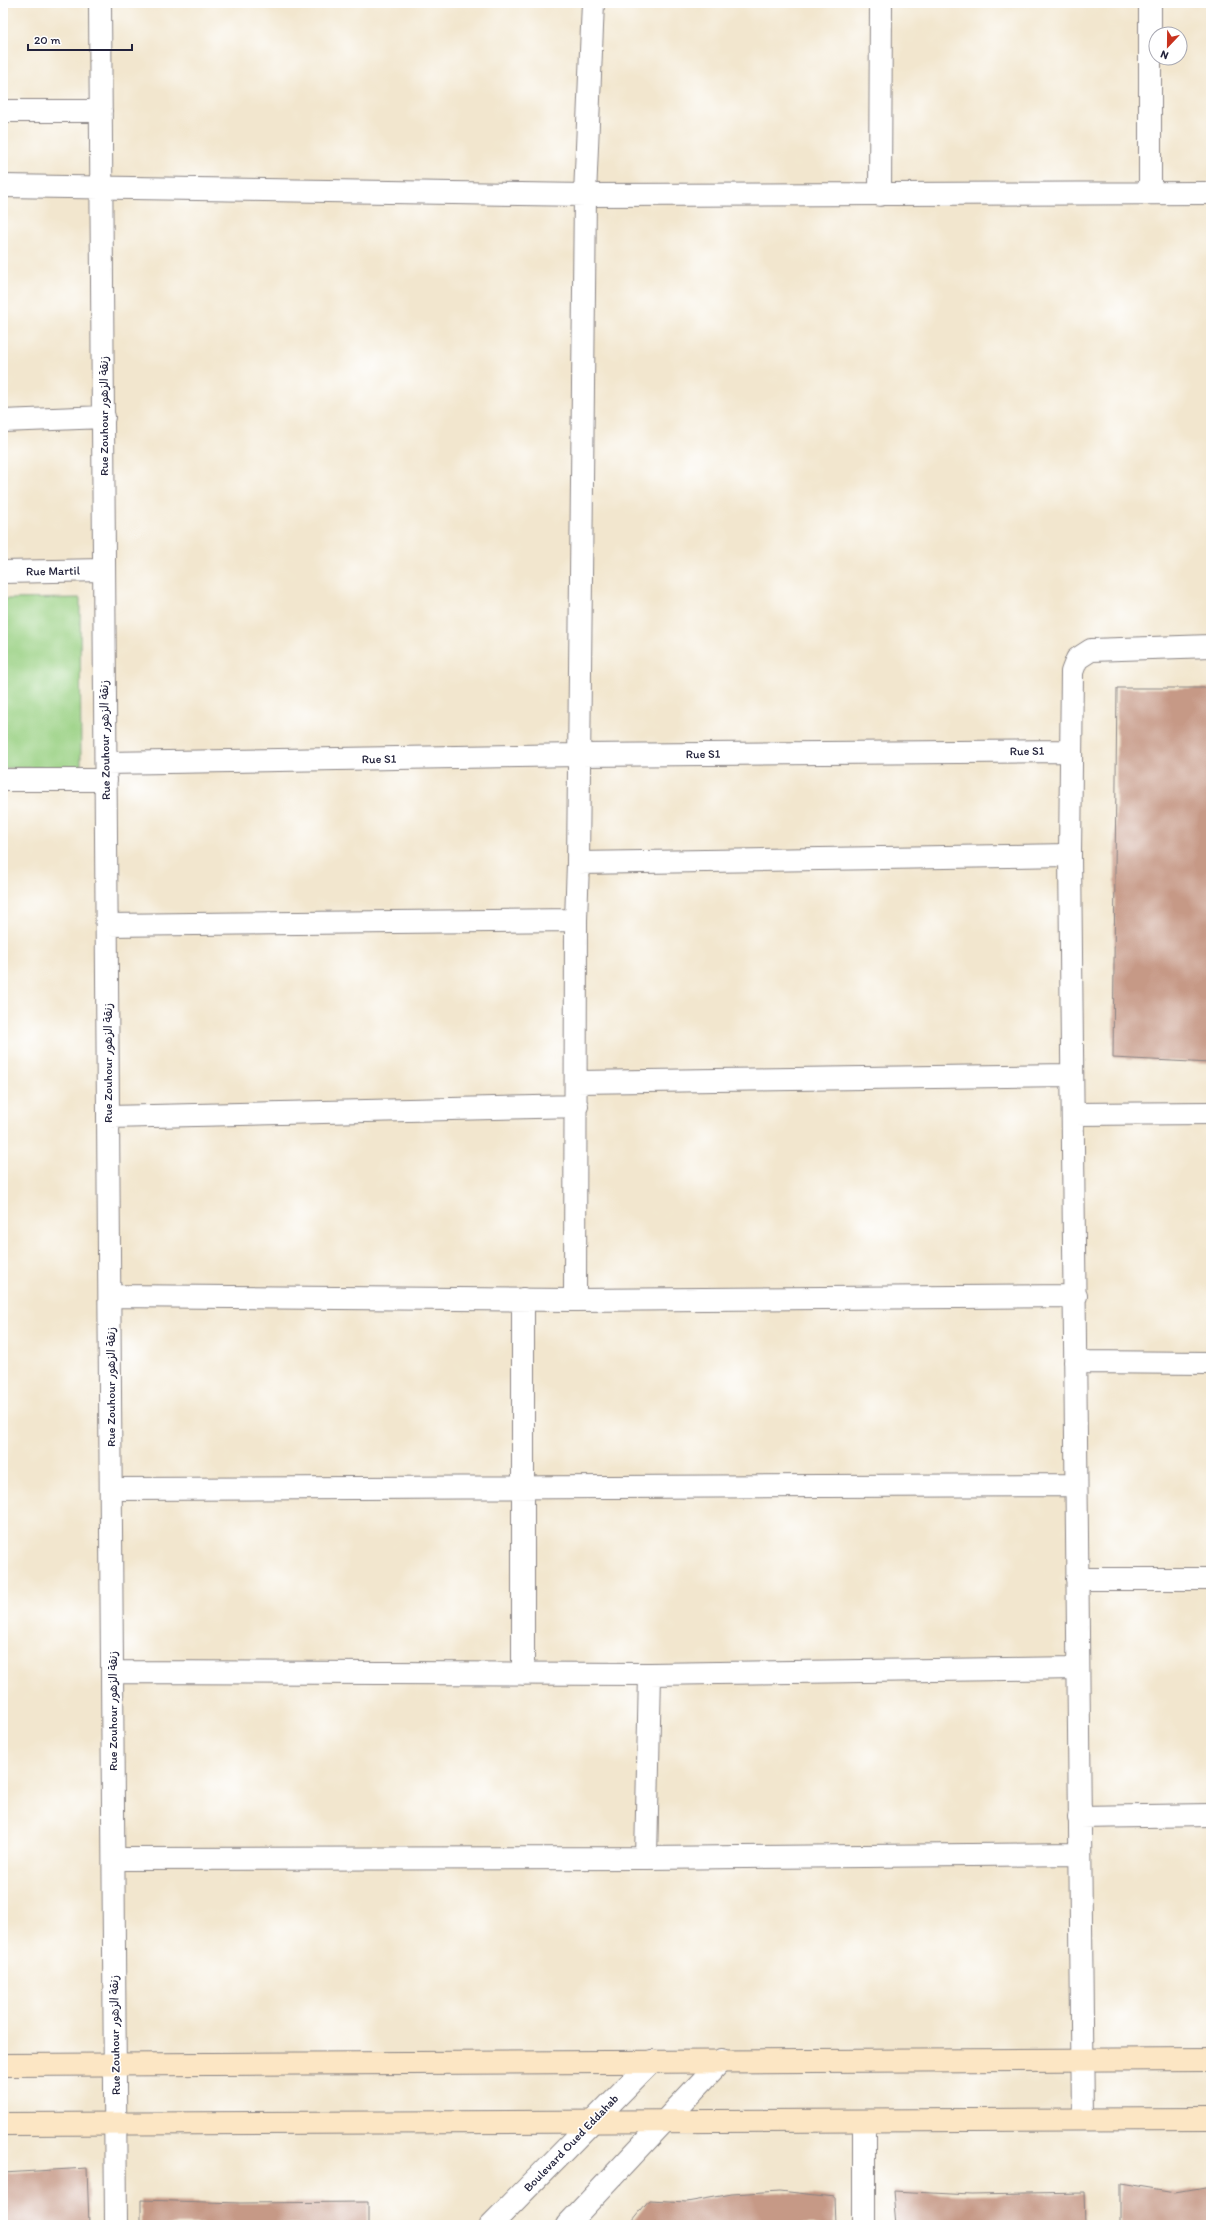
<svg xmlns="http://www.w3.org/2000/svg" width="1214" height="2228" font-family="Itim,'Playpen Sans Arabic',sans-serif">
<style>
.green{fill:#99d082;stroke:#5e795e}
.building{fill:#c69986}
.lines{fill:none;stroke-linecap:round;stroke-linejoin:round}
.minor-casing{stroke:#8a8484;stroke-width:24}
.tertiary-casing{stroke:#8a8484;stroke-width:24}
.secondary-casing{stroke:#8a8484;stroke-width:24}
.minor{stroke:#fff;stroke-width:22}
.tertiary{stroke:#fff;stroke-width:22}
.secondary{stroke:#fce6c4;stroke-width:22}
.labels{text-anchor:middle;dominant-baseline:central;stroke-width:3.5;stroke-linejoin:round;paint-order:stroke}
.street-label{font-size:12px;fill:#22223b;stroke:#fff}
</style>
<rect width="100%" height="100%" fill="#fff"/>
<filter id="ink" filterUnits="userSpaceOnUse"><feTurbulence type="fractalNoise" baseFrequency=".025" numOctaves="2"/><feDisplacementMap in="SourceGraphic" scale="8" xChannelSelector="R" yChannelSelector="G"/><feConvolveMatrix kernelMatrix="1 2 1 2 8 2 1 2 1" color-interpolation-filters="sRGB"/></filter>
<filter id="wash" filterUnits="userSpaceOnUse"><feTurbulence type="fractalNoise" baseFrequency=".012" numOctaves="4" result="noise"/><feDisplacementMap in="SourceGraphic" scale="16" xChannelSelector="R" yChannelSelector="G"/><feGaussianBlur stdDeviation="0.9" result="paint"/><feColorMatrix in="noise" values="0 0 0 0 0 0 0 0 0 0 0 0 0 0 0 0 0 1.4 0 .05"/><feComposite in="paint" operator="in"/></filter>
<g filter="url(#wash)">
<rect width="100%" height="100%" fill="#f2e6ce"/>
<path class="green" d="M80,598L81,767L3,768V599Z"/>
<g id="blocks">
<path class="building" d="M1117,688H1211V1063L1113,1058Z
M87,2168L89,2225H3V2173Z
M1120,2183L1176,2192L1211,2186V2225H1120Z
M780,2191L834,2197L835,2225H629L649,2200L687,2202L732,2194Z
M893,2191L971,2195L1084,2193L1085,2225H896Z
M141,2200L239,2203L368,2202V2225H141Z"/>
</g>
</g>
<g filter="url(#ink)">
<use href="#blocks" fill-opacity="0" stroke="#8a8484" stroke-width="1"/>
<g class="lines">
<g class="minor-casing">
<path id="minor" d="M100,3L116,2225
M3,111H101
M3,186L585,195L1211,193
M1150,193V3
M880,195L881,3
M3,421L104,417
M3,572L103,570
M106,763L579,755L1070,751
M3,780H106
M578,863L1070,855
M107,925L576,920
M577,1082L1072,1075
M1073,1114L1211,1113
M109,1117L577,1106
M110,1296L575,1300L1076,1296
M523,1299V1674
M575,1300L576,920L578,863L585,195L593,3
M1075,1362L1211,1363
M111,1489L1076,1485
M1077,1579H1211
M113,1672L650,1674L1078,1668
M1079,1817L1211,1815
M646,1858L650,1674
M114,1859L646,1858L1079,1854
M1083,2119L1070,855L1072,672L1077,659L1091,650L1211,646
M864,2225V2121"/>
</g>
<g class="tertiary-casing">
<path id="tertiary" d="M491,2225L652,2061
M567,2225L722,2060"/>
</g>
<g class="secondary-casing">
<path id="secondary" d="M3,2065L1211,2059
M3,2124L1211,2119"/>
</g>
<use href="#minor" class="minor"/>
<use href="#tertiary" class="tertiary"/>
<use href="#secondary" class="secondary"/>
</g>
</g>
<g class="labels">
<g class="street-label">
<text transform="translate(104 416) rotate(-90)">Rue Zouhour زنقة الزهور</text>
<text transform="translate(53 571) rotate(-1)">Rue Martil</text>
<text transform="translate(105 740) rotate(-91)">Rue Zouhour زنقة الزهور</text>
<text transform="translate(1027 751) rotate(-1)">Rue S1</text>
<text transform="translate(703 754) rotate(-1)">Rue S1</text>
<text transform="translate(379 759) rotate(-1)">Rue S1</text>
<text transform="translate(108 1063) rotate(-90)">Rue Zouhour زنقة الزهور</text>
<text transform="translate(111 1387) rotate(-90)">Rue Zouhour زنقة الزهور</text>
<text transform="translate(113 1711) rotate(-90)">Rue Zouhour زنقة الزهور</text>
<text transform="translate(115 2035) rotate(-91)">Rue Zouhour زنقة الزهور</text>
<text transform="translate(571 2143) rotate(-46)">Boulevard Oued Eddahab</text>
</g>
</g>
<rect width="1214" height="2228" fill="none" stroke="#fff" stroke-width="16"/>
<g transform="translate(1168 46) rotate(202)"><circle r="19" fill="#ffffff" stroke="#a7a7b1"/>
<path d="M0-3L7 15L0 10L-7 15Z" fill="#c8321e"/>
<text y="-6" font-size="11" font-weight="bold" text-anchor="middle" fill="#22223b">N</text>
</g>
<path d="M28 44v6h104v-6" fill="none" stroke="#22223b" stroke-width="2"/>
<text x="34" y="44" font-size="12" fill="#22223b" stroke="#ffffff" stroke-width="3" paint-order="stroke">20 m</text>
</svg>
